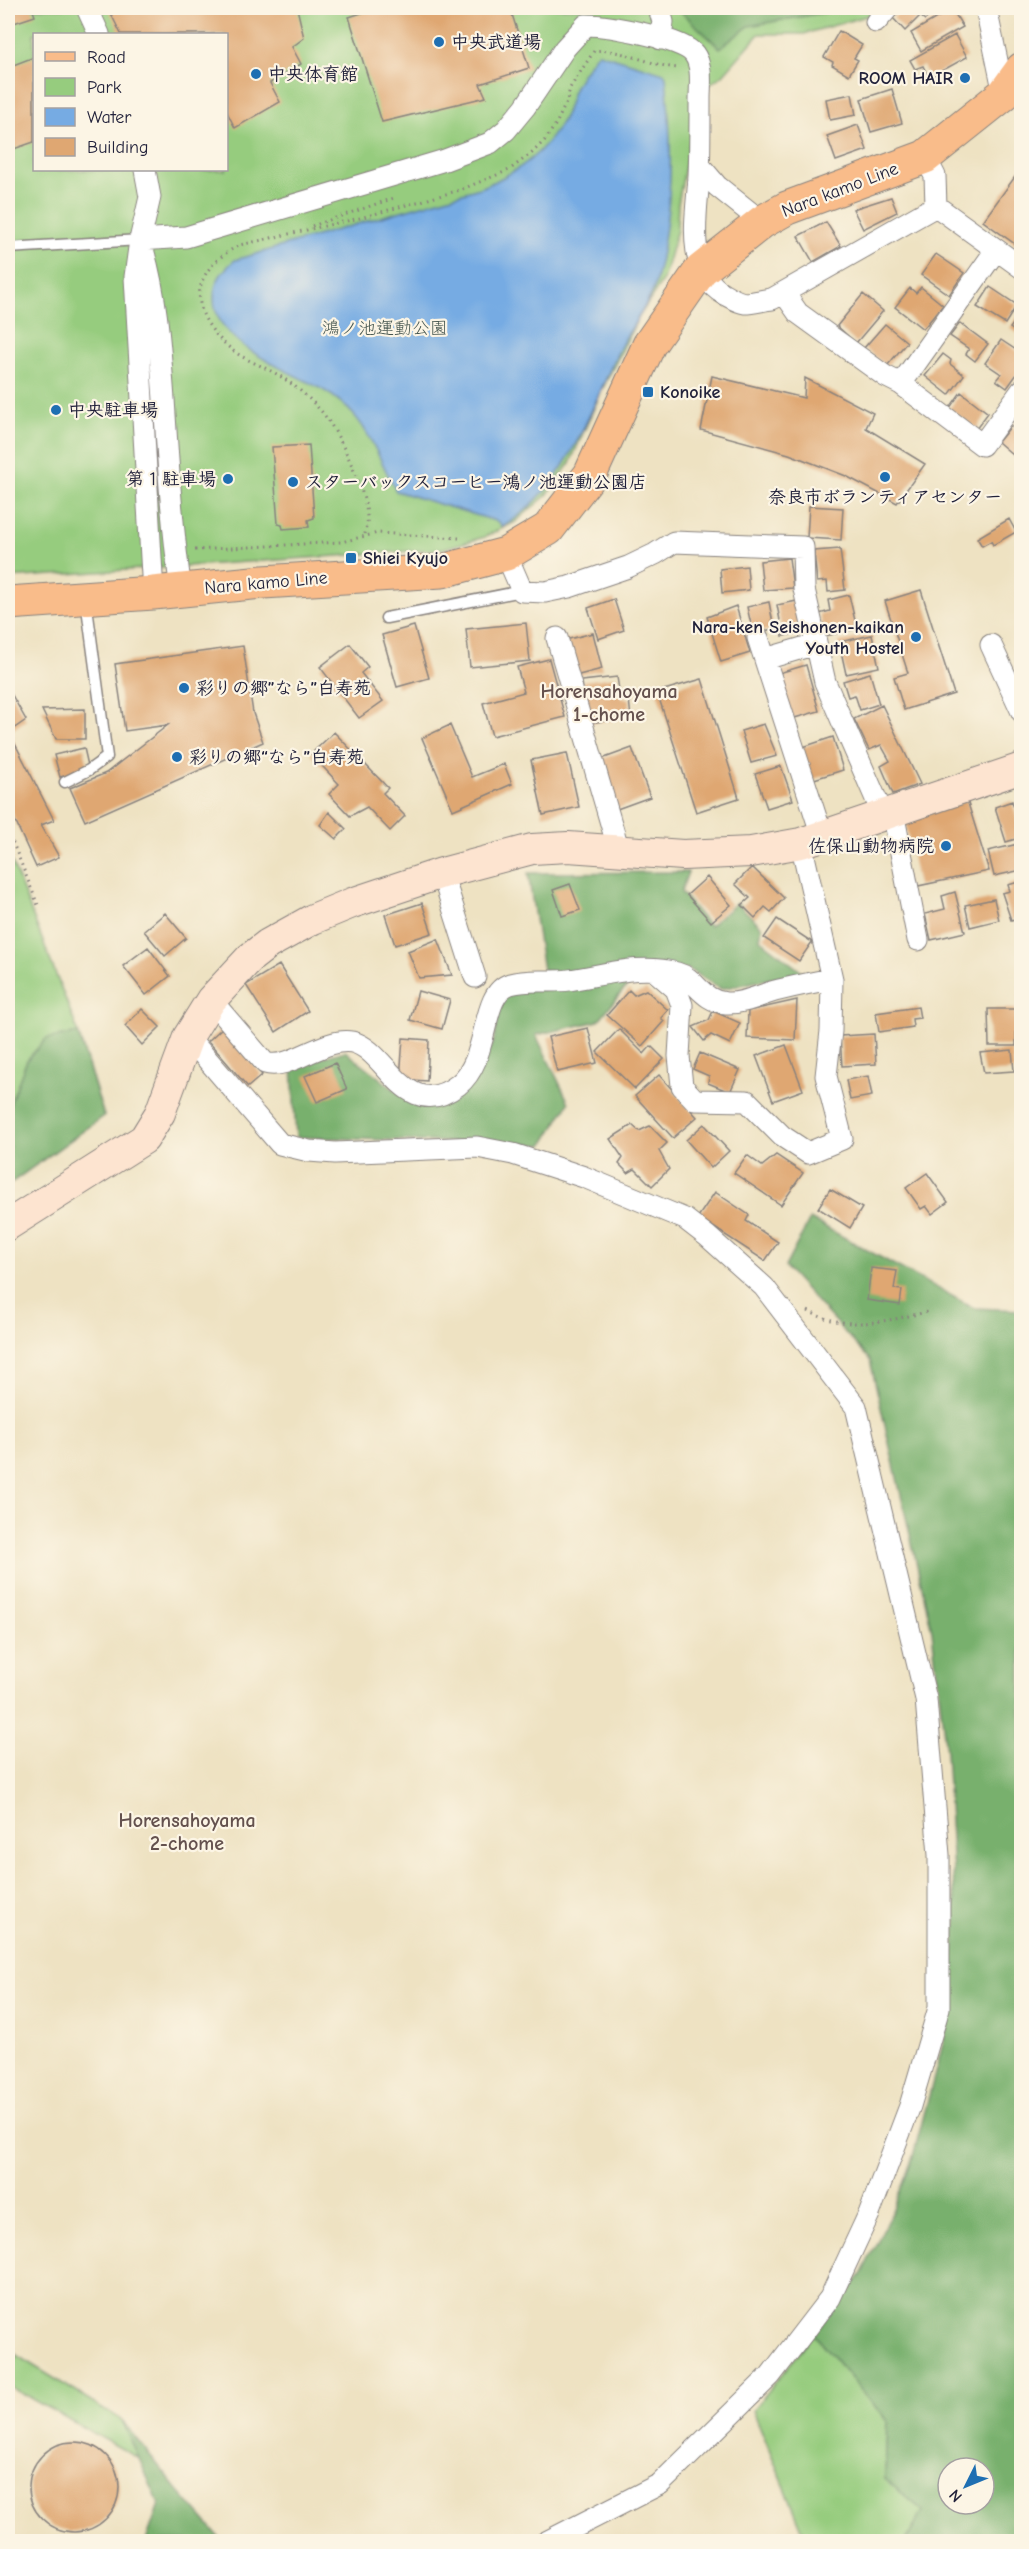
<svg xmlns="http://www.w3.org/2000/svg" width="1029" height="2549" font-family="'Comic Neue','Klee One',sans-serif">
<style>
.green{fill:#96cc7e;stroke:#5c775c;stroke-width:1.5;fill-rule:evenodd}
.forest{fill:#78b06d;stroke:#4d6954;stroke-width:1.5;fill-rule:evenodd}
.water{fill:#76abe3;stroke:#4c668f;stroke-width:1.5}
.building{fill:#dfa772}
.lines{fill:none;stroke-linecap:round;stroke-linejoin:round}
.lane-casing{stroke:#88827e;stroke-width:13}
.street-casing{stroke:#88827e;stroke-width:23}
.secondary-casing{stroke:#88827e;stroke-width:32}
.primary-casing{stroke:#88827e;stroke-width:35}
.path{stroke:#88827e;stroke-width:3;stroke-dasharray:1.5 4.5;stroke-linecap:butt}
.lane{stroke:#fff;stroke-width:10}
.street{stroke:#fff;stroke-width:21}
.secondary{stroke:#fde4d0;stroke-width:30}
.primary{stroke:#f9bc8a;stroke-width:33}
.poi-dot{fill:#1f6fb2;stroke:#fcf5e5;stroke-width:2}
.labels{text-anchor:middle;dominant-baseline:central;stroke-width:4.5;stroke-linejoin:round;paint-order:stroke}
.poi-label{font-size:18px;font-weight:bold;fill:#22223b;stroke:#fcf5e5;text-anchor:start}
.street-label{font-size:18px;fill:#22223b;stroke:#fcf5e5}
.park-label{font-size:18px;fill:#45554f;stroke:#fcf5e5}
.neighbourhood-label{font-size:20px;font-weight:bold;fill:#64514e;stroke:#fcf5e5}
</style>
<rect width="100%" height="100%" fill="#fcf5e5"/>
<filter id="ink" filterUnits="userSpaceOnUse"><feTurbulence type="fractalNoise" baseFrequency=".0167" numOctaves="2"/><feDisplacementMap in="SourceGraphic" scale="12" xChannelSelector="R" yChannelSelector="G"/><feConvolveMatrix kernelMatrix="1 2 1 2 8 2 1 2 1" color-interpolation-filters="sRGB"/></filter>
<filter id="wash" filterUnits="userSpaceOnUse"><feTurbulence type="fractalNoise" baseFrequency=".008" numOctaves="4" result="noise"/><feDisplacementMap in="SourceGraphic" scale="24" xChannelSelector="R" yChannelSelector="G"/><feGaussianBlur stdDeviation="1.35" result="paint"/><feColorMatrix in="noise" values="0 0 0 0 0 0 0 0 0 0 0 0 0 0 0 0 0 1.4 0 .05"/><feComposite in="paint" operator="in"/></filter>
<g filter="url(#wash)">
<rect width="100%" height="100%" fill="#eee2c2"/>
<path class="green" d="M8,8H876L870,15L804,34H759L723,75L692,96L691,136L678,204L677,230L663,280L637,320L602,390L570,463L547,495L515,522L485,537L441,549L8,578ZM34,34H226V170H34Z
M8,852L76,1026L104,1116L8,1185Z
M814,2334L887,2421L885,2479L924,2511L906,2541H807L753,2410Z
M8,2350L122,2420L140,2459L8,2386Z"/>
<path class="forest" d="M679,8H850L749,26L720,48L679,10Z
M688,872L681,892L709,926L737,903L762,927L760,939L802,972L721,989L688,969L571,973L543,970L528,873Z
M635,976L598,1021L536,1035L569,1103L543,1145L296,1137L292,1066L345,1051L400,1094H459L493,1044L502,1000L509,991Z
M78,1033L104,1116L8,1185V1109L27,1060L46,1039Z
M810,1219L974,1308L1021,1310V2541H906L923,2511L885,2479L887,2421L814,2334L861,2275L892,2211L912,2160L947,2028L956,1924L946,1752L932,1631L870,1360L785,1267ZM948,2468H984V2504H948Z
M122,2420L178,2490L222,2541H146L159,2504Z"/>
<path class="water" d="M599,53L664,73L666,77C673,151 673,212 655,285C651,300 631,328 622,344C589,410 569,488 502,527L499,522L396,491C385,470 369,431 354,415C346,406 335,397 325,391C291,371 213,345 214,298C214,281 222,271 235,260L483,187C517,172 545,154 563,119C569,109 570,98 574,89C579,77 588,67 594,57Z"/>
<g id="blocks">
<path class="building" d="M8,8H32L35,16L8,25Z
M108,8H297L304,38L292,47L301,64L270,83L280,102L235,128L226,110V34H121Z
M377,8H510L529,68L480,84L486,97L382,122L349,17Z
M903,8H938L925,20L920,16L905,31L893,18Z
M952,9L963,27L921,51L911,33Z
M839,31L862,45L854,58L858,60L849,75L832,65L833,62L824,57Z
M955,35L967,57L929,78L923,66L915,69L910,60Z
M34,57V142L8,151V67Z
M892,89L902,123L871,132L861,99Z
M852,94L856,115L830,120L826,99Z
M858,125L867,150L836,161L827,136Z
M1022,167V249L983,221Z
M891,197L897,212L863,229L853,209Z
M826,222L841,246L813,262L798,236Z
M936,254L964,273L949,295L921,275Z
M921,287L943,305L923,329L895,307L910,288L916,293Z
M990,287L1017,305L1005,324L977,307Z
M863,294L883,311L856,343L837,326Z
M1022,312V336L1010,328Z
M960,323L988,344L975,361L966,354L969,349L950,336Z
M885,324L907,342L887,366L864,348Z
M1001,340L1022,354V367L1007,388L996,380L1001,374L985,363Z
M943,354L951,360L950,364L964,375L949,395L925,376Z
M712,376L804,398L805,378L873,413L866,428L925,464L897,503L846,476L789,454L701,430Z
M961,392L988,413L976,429L949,409Z
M1011,426L1022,435L1020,461L998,442Z
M309,445L314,518L308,520L309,527L283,529L282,525L278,524L272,447Z
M809,506L843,508L841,540L807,538Z
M1009,519L1016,532L993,545L991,541L982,546L977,538Z
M840,549L845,590L828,592L827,581L817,582L814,551Z
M789,558L793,588L763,590L760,561Z
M747,566L749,590L722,593L720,569Z
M921,590L954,694L904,710L894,677L908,673L885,601Z
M849,595L857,629L825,636L819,614L830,611L828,600Z
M614,599L624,630L598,639L588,608Z
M797,601L804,632L783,636L777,605Z
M769,602L774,629L753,633L747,607Z
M736,606L750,653L721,662L707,617Z
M526,623L530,661L470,667L466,629Z
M414,626L429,678L397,687L382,635Z
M593,633L602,669L575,676L565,640Z
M872,635L879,667L846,674L839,642Z
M350,644L368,667L361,673L383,701L359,718L320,667Z
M243,646L253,713L263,742L85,821L70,788L106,773L168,725L125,731L115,664Z
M549,659L565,717L492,736L483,703L524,692L517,667Z
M806,665L819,711L791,719L779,673Z
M870,673L879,704L860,710L855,695L848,697L843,681Z
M617,677L620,696L629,699L631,718L587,723L582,681Z
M702,679L739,798L696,812L657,692Z
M8,688L26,720L9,732L54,820L41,825L59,857L36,867L8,805Z
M882,705L920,784L893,794L881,766L890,761L881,745L869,750L854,719Z
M85,709V739H56L42,710Z
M764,724L777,756L751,763L741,731Z
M450,725L472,777L504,764L512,784L453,810L422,738Z
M334,732L388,788L383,793L405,816L390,831L367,807L350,816L329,794L339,784L311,754Z
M833,737L843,770L811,780L800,748Z
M84,748L89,770L60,777L54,755Z
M632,748L650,797L617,809L599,760Z
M567,753L579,807L543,815L531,760Z
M781,766L793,800L767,808L755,774Z
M967,800L989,871L918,886L905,820Z
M1012,801L1022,837L1006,842L995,807Z
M329,812L346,829L336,839L320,825Z
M1018,844L1022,858V870L994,876L988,851Z
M752,867L784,898L771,912L765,907L755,918L742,905L750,898L735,884Z
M707,877L731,905L711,922L687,895Z
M1022,881V917L1011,920L1002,893L1010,891L1008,885Z
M570,884L580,910L562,916L553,890Z
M955,892L965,932L931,940L925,914L945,909L942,896Z
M994,899L999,920L970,927L965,905Z
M422,903L432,933L395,945L385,915Z
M165,913L186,938L165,956L144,931Z
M777,919L812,942L799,961L764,938Z
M438,939L452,975L419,978L408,951Z
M148,947L170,976L146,995L123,966Z
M279,965L308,1011L276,1032L246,985Z
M629,990L634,995L646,990L668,1010L661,1018L664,1021L642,1046L607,1015Z
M418,991L450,1000L442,1029L410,1020Z
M797,1000L795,1040L747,1038L748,1011Z
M918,1007L920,1018L912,1019L913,1027L879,1032L876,1013Z
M142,1009L160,1027L142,1045L125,1026Z
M988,1009H1016V1046H989Z
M713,1011L740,1023L730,1044L711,1035L704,1041L693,1027L709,1020Z
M222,1028L262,1075L248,1087L208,1041Z
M588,1028L597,1063L557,1072L548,1037Z
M619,1029L644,1054L651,1046L664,1059L635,1089L597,1052Z
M874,1034L876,1064L842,1066L840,1036Z
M403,1038L429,1040L427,1081L400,1079Z
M786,1045L803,1090L773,1101L756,1056Z
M1012,1050L1014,1071L984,1073L980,1053Z
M700,1053L740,1070L730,1092L708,1083L709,1076L693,1069Z
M335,1063L347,1089L317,1102L305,1076Z
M659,1075L697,1117L673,1138L635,1096Z
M868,1076L872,1096L850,1100L846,1080Z
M704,1124L729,1151L711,1168L686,1140Z
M632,1125L639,1131L650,1126L667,1143L659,1151L669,1169L652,1186L635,1169L628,1173L619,1164L623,1158L610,1139Z
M747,1155L762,1166L776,1155L803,1173L781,1205L734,1173Z
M927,1173L948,1202L932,1214L926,1206L921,1209L906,1188Z
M830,1189L862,1208L850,1228L818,1208Z
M715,1192L749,1215L746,1221L778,1242L765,1261L698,1217Z
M871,1268L897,1271L894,1289L902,1290L900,1305L867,1300Z
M29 2487a45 45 0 1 1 90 0a45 45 0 1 1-90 0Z"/>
</g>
</g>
<g filter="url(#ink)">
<use href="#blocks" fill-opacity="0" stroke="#88827e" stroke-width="1.5"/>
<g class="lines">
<g class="lane-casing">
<path id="lane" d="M8,248L140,240
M386,618L522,591
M65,782L89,770L107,757L86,600"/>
</g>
<g class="street-casing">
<path id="street" d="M87,8L99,34
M659,8L663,22L661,39
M986,8L1004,94
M876,22L888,8
M925,157L935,176L936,206L1022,268
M700,166L717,186L762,222
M145,170L150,197L140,240L135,277L153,593
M140,240L186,237L445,160L490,143L506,130L525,107L565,48L586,25C607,25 682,38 694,54C703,66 700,85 700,99C700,125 700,151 699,176C697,215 684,271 724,294C730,297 737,302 745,303C753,303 763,300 772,299L936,206
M142,246C157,296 160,347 164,399C168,463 172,527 181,590
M784,293L798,313L885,376L901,384L982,445L1022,390
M901,384L996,250
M506,554L522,591L545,592L569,587L628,567L655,554L674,542L803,547L804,589L825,682L883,815
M557,638L619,851
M758,638L822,836
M991,645L1022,712
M765,659L816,644
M893,812L918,940
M442,873L475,977
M654,970L676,989L682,1005L679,1056L682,1086L695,1100L747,1101L782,1136L808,1153L842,1139L826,1076L831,1031L832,979L801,843
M211,1000L265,1063C290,1071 323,1037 352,1042C387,1049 405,1125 458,1085C491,1059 479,994 510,984C530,978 549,983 569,980C605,975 640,963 677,973C696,978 701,1001 726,1003C745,1004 761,994 779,990C796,986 814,982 832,979
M188,1037L280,1144L309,1151L335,1153L477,1147L513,1154L584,1177L685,1219L707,1236L764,1287L856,1407L926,1699L939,1855V2008L910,2106L869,2214L830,2298L770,2376L660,2484L546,2542"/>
</g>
<g class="secondary-casing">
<path id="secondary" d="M8,1225L144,1139L160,1113L188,1037L211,1000L250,958L268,944L313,919L352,903L442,873L532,849L568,847L683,855L751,852L801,843L1022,768"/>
</g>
<g class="primary-casing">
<path id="primary" d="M8,603L153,593L263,582L442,571L506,554L548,529L590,475L649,345L701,270L762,222L787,208L925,157L1004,94L1022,69"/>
</g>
<path class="path" d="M751,8L765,12L771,8
M312,226L394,198
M365,534C366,529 368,522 367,516C366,491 338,430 321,411C307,395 290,381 271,371C258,364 243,359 231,349C187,313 188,271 240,245L360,218L460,190L509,170L532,153L545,140L556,124L567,101L570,88L594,51C620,47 652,67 680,68
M195,550L341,542L378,533L459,538
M8,831L38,905
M808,1311C848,1332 885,1321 927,1312"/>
<use href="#lane" class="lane"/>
<use href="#street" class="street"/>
<use href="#secondary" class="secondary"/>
<use href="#primary" class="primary"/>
</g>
</g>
<g class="poi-dot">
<circle cx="439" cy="42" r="6"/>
<circle cx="256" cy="74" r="6"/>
<circle cx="965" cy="78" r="6"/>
<rect x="642" y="386" width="12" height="12" rx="3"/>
<circle cx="56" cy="410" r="6"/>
<circle cx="885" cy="477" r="6"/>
<circle cx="228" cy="479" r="6"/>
<circle cx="293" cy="482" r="6"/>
<rect x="345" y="552" width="12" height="12" rx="3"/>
<circle cx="916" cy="637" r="6"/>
<circle cx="184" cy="688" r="6"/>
<circle cx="177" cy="757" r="6"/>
<circle cx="946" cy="846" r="6"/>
</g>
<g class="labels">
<g class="poi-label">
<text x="451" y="42">中央武道場</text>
<text x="268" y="74">中央体育館</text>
<text x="953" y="78" text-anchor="end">ROOM HAIR</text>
<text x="660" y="392">Konoike</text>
<text x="68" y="410">中央駐車場</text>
<text x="216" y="479" text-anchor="end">第１駐車場</text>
<text x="305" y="482">スターバックスコーヒー鴻ノ池運動公園店</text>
<text x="885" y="497" text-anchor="middle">奈良市ボランティアセンター</text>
<text x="363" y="558">Shiei Kyujo</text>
<text x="904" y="627" text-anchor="end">Nara-ken Seishonen-kaikan<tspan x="904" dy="21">Youth Hostel</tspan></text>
<text x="196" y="688">彩りの郷”なら”白寿苑</text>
<text x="189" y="757">彩りの郷“なら”白寿苑</text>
<text x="934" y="846" text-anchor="end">佐保山動物病院</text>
</g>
<g class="street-label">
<text transform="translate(840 190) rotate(-21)">Nara kamo Line</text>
<text transform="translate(266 583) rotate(-5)">Nara kamo Line</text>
</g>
<g class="park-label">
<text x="385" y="328">鴻ノ池運動公園</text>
</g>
<g class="neighbourhood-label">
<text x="609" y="691">Horensahoyama<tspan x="609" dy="23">1-chome</tspan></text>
<text x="187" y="1820">Horensahoyama<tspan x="187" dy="23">2-chome</tspan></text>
</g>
</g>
<rect width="1029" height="2549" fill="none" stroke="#fcf5e5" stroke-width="30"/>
<rect x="33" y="33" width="195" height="138" fill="#fcf5e5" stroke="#a5a1a1" stroke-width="1.5"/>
<rect x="45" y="52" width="30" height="9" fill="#f9bc8a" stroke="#a5a1a1" stroke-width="1.5"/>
<text x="87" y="63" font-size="18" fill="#22223b">Road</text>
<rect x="45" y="78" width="30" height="18" fill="#96cc7e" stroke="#a5a1a1" stroke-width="1.5"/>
<text x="87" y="93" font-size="18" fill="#22223b">Park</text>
<rect x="45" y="108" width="30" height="18" fill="#76abe3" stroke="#a5a1a1" stroke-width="1.5"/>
<text x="87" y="123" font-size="18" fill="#22223b">Water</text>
<rect x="45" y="138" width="30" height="18" fill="#dfa772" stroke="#a5a1a1" stroke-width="1.5"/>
<text x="87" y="153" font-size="18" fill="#22223b">Building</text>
<g transform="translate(966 2486) rotate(227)"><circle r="28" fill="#fcf5e5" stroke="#a5a1a1" stroke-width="1.5"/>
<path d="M0-4.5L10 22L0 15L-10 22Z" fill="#1f6fb2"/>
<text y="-9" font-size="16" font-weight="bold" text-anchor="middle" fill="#22223b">N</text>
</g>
</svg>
